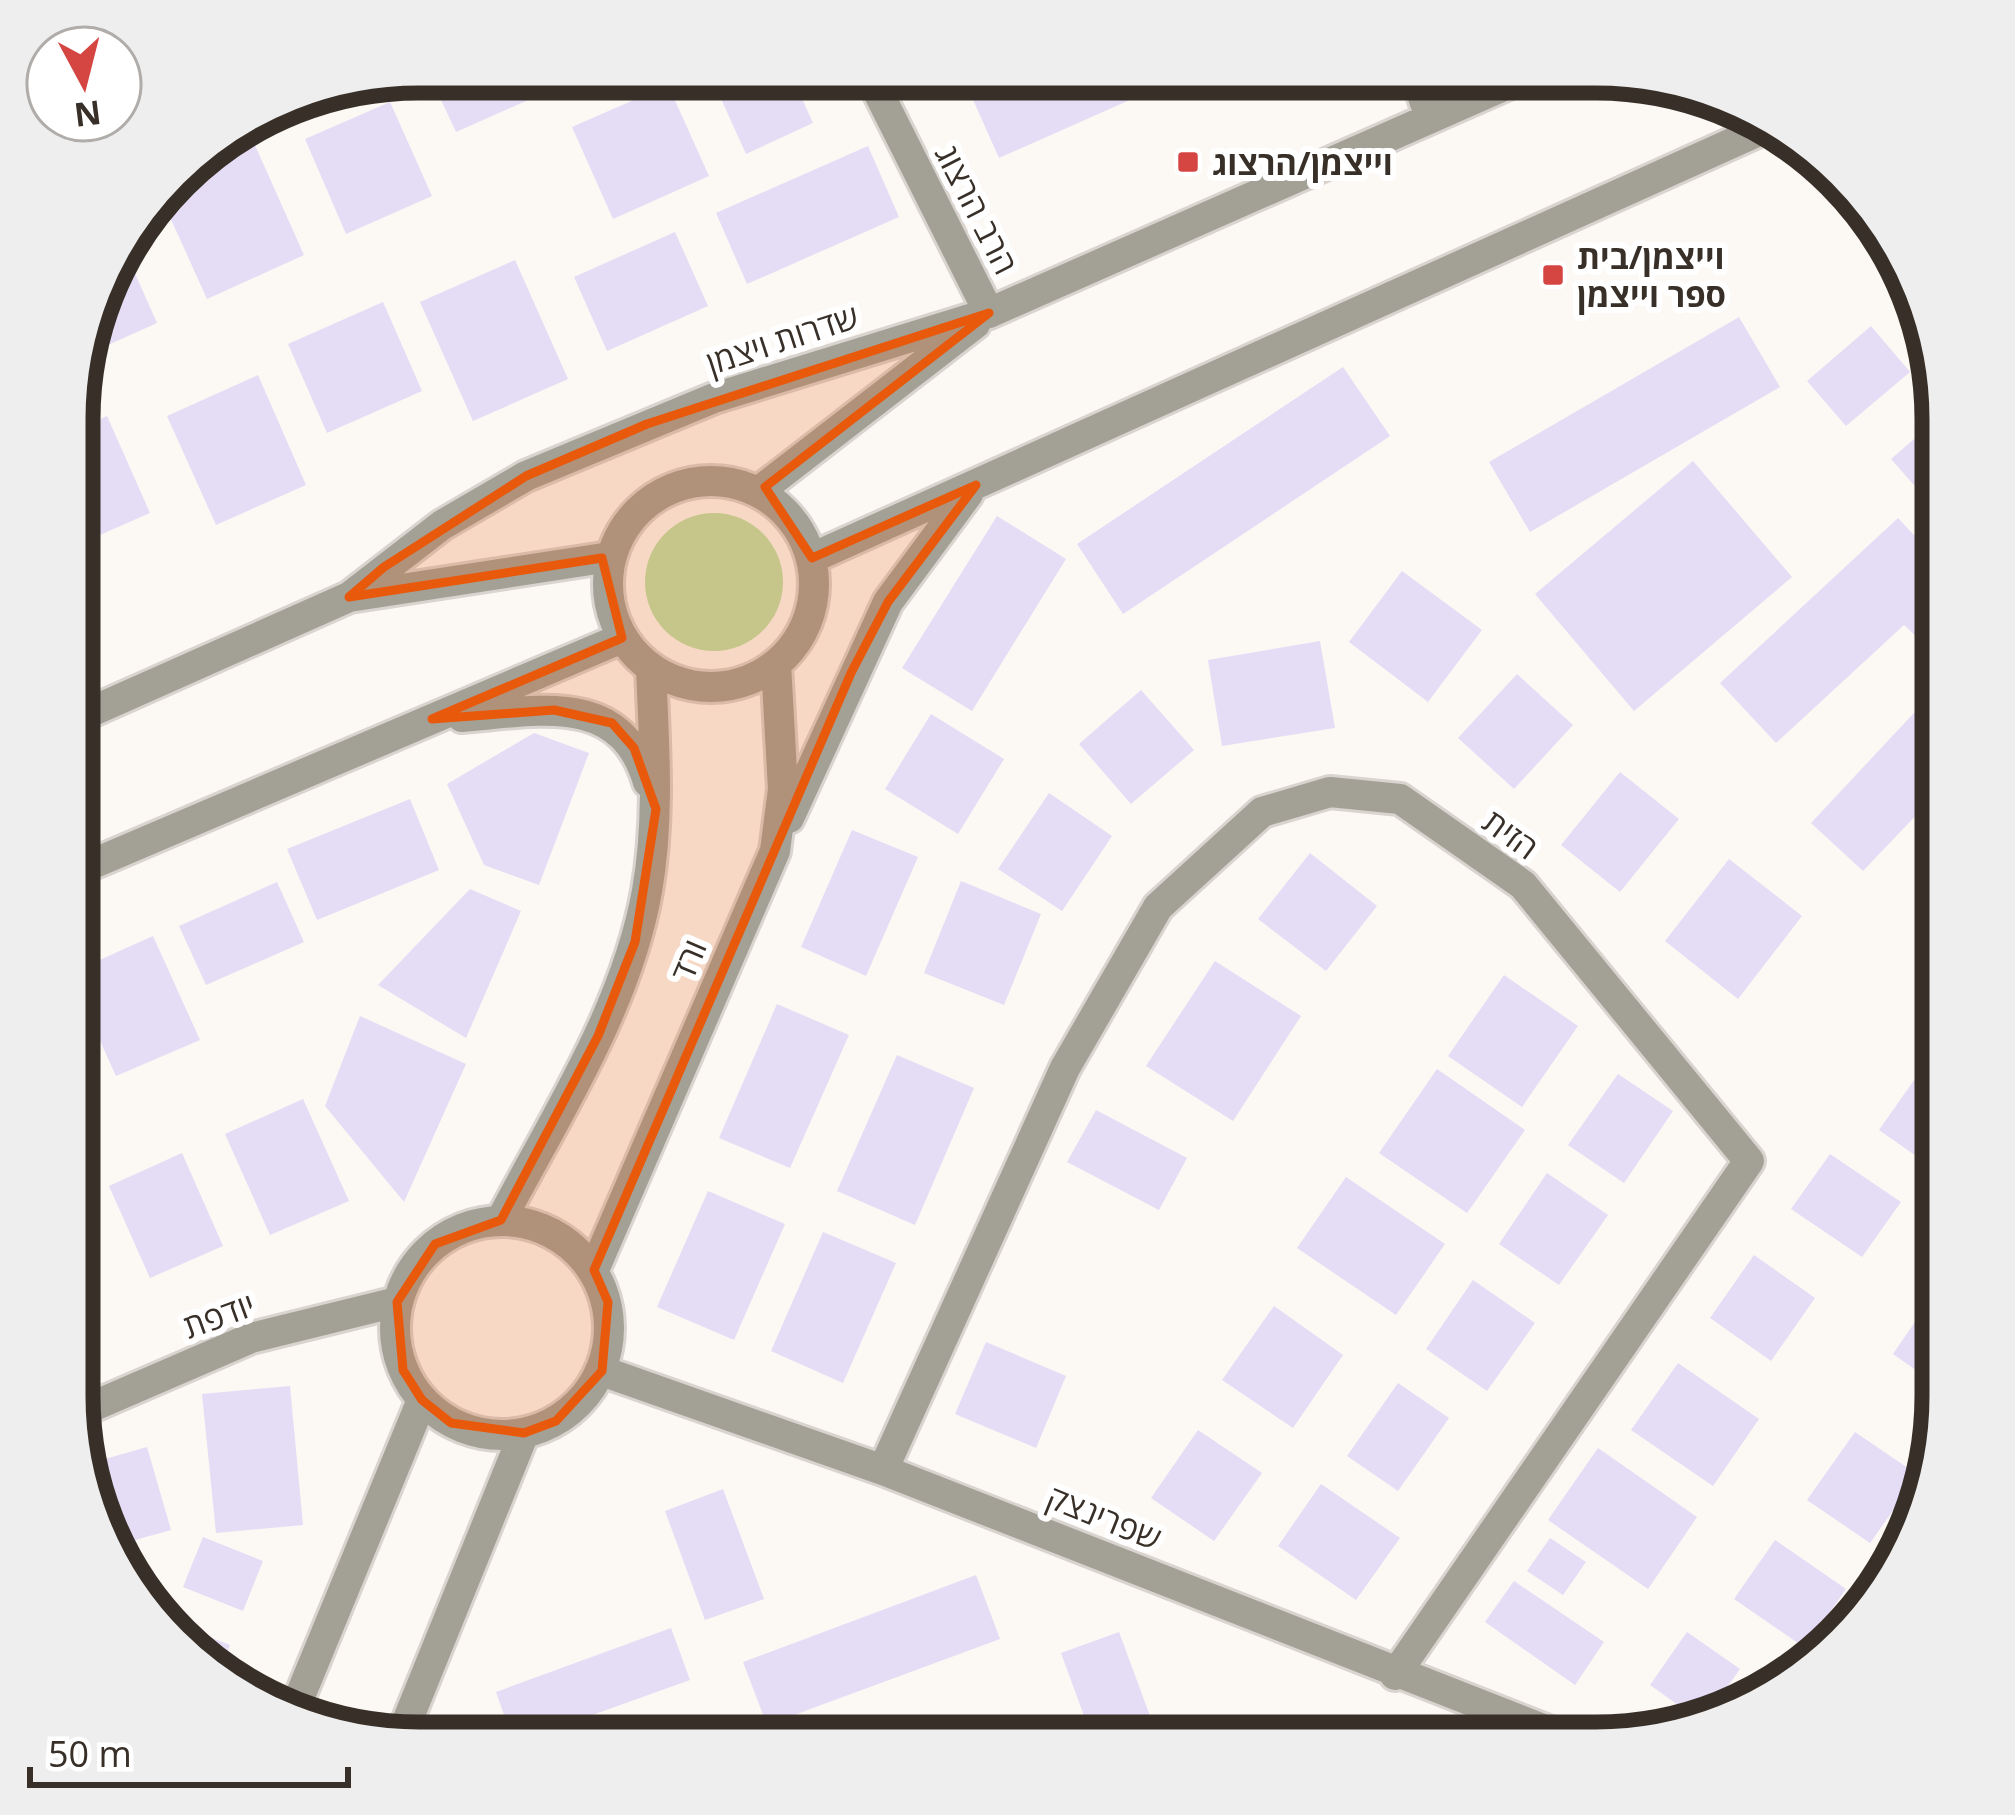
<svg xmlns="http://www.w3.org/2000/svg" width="2015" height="1815" font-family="'Open Sans','Noto Sans Hebrew',sans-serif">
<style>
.green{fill:#bee2ac}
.building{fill:#e5dcf6}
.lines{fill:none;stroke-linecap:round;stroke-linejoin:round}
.minor-casing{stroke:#d9d4cf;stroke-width:36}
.minor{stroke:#a3a196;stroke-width:30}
.marked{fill:#e8590c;fill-opacity:0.2;stroke:#e8590c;stroke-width:9;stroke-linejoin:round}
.poi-dot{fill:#d54643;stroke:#fff;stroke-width:4.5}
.labels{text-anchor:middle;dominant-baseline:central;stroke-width:12;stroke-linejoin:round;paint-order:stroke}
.poi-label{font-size:33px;font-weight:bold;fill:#383028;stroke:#fff;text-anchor:start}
.street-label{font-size:33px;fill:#383028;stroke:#fff}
.rim{fill:none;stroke:#383028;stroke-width:15}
</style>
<rect width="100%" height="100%" fill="#fcf8f4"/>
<path class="green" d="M645 582a69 69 0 1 1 138 0a69 69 0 1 1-138 0Z"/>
<path class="building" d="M428,72H546L553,89L456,132Z
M709,72H790L813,123L746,154Z
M1016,72L1174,73L1177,79L999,158L970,93Z
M668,85L709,176L613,219L572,127Z
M390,102L432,196L346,234L305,139Z
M250,134L304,255L207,299L160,195L187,162Z
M868,146L899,217L747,284L716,213Z
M675,232L708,306L607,351L574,277Z
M121,242L157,323L79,358V352Z
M515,260L568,379L473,421L420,302Z
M383,302L422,391L327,433L288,344Z
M1739,317L1780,387L1530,532L1489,462Z
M1871,326L1910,372L1846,426L1807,381Z
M1343,367L1390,436L1123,614L1077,544Z
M258,375L306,485L216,525L167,416Z
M107,416L150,513L77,545L78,429Z
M1927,428L1942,445V517L1891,459Z
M1693,461L1792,577L1634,711L1535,594Z
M997,516L1066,559L972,711L902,668Z
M1898,518L1942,565V661L1904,625L1776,743L1720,683Z
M1402,571L1482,630L1428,702L1349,642Z
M1320,641L1335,728L1222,746L1208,660Z
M1517,674L1573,725L1514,789L1458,738Z
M1942,683L1943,787L1863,871L1811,823Z
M1141,690L1194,750L1131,804L1079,744Z
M931,714L1004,759L958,834L885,789Z
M534,733L589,753L539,885L484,865L447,784Z
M1620,772L1679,819L1620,892L1561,845Z
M1049,793L1112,836L1062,911L998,869Z
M410,799L439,870L317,920L287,849Z
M852,830L918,857L866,976L801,947Z
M1310,853L1377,906L1326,971L1258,919Z
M1729,859L1802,916L1738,999L1665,941Z
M961,881L1041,914L1004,1005L924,973Z
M277,882L304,942L206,985L179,926Z
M470,889L521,911L466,1038L378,985Z
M153,936L200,1040L116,1076L75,986V971Z
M1215,961L1301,1016L1233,1121L1146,1066Z
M1504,975L1578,1026L1522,1107L1448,1056Z
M777,1004L849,1035L790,1168L719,1138Z
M360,1016L466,1064L404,1202L325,1106Z
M897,1055L974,1088L915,1225L837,1191Z
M1437,1069L1525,1130L1467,1213L1379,1153Z
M1618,1074L1673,1111L1624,1183L1568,1145Z
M1917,1076L1943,1094V1160L1936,1170L1879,1130Z
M303,1099L349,1201L270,1235L225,1134Z
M1096,1110L1187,1158L1159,1210L1067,1162Z
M182,1153L223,1246L150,1278L109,1186Z
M1830,1154L1901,1202L1862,1257L1791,1209Z
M1547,1173L1608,1215L1559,1285L1499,1244Z
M1346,1177L1445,1244L1396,1315L1297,1248Z
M708,1191L785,1224L734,1340L657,1307Z
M823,1232L896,1263L843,1383L771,1351Z
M1754,1255L1815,1298L1771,1361L1710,1318Z
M73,1279L96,1329L73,1339Z
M1473,1280L1535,1323L1487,1391L1426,1349Z
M1937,1290L1943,1294V1389L1893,1354Z
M1274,1306L1343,1355L1293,1428L1222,1380Z
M986,1342L1066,1376L1036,1448L955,1414Z
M1678,1363L1759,1419L1713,1486L1631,1430Z
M1398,1383L1449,1418L1398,1491L1347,1456Z
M290,1386L303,1525L216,1533L202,1394Z
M1198,1430L1262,1473L1214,1541L1151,1498Z
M1855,1432L1918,1475L1870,1543L1807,1500Z
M147,1447L171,1530L110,1547L98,1528L84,1465Z
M1598,1448L1697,1517L1648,1589L1548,1520Z
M1321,1484L1400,1538L1356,1600L1278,1546Z
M723,1489L764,1599L705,1620L665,1511Z
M203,1537L263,1561L243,1611L183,1587Z
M1550,1538L1586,1562L1563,1595L1527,1571Z
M1775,1540L1846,1589L1805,1648L1734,1599Z
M976,1575L1000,1639L767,1725L743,1662Z
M1514,1581L1604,1642L1575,1685L1485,1622Z
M152,1614L230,1645L220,1669L159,1625Z
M671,1628L690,1680L514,1743L496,1692Z
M1119,1632L1160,1743H1094L1061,1653Z
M1687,1632L1740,1669L1702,1722L1650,1685Z"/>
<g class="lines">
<g class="minor-casing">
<path id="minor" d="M868,72L989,313
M1415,73L1430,118
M608 584a103 103 0 1 1 206 0a103 103 0 1 1-206 0Z
M758,492L975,324
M812,558L1772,125
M349,597L610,557
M462,717C537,711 621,690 648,782
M77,718L349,597L442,525L526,476L714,398L989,313L1533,73
M789,818L888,602L968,494
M76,871L622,638
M501,1220C556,1115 626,1009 647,891C660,817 654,743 651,669
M395 1328a107 107 0 1 1 214 0a107 107 0 1 1-214 0Z
M594,1270L775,851L783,789L776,664
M602,1371L883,1470L1576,1742
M73,1415L251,1338L397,1302
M883,1470L1065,1068L1158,907L1262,812L1330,792L1400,799L1523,885L1749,1161L1395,1675
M291,1718L422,1400
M400,1739L524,1433"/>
</g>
<use href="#minor" class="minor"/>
</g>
<path class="marked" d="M989,313L765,487L812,558L976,485L888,602L851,673L594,1270L608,1302L602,1371L556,1421L524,1433L451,1423L422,1400L403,1370L397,1302L435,1244L501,1220L598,1036L635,942L656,809L634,748L612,723L554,710L432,719L622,638L602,558L349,597L384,567L526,476L647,424Z"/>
<g class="poi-dot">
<rect x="1176" y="150" width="24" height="24" rx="6"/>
<rect x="1541" y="263" width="24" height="24" rx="6"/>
</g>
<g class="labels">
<g class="poi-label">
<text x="1212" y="162">וייצמן/הרצוג</text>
<text x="1577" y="256">וייצמן/בית<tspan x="1577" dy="38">ספר וייצמן</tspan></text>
</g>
<g class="street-label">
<text transform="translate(977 209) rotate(63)">הרב הרצוג</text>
<text transform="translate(782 339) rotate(-18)">שדרות ויצמן</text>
<text transform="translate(1511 834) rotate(36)">הזית</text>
<text transform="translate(688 960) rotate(-67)">ורד</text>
<text transform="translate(219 1315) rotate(-20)">יודפת</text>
<text transform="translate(1104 1517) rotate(22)">שפרינצק</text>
</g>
</g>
<path d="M0 0H2015V1815H0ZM419 93H1596A326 326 0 0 1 1922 419V1396A326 326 0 0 1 1596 1722H419A326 326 0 0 1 93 1396V419A326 326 0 0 1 419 93Z" fill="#efeeee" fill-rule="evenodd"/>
<path class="rim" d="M419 93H1596A326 326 0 0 1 1922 419V1396A326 326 0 0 1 1596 1722H419A326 326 0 0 1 93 1396V419A326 326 0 0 1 419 93Z"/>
<g transform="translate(84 84) rotate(173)"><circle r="57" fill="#ffffff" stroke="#afaca9" stroke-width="3"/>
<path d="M0-9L21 45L0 30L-21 45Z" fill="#d54643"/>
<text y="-18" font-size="33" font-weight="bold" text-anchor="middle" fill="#383028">N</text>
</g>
<path d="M30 1767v18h318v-18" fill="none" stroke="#383028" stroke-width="6"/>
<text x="48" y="1767" font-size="36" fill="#383028" stroke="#ffffff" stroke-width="9" paint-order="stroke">50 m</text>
</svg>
